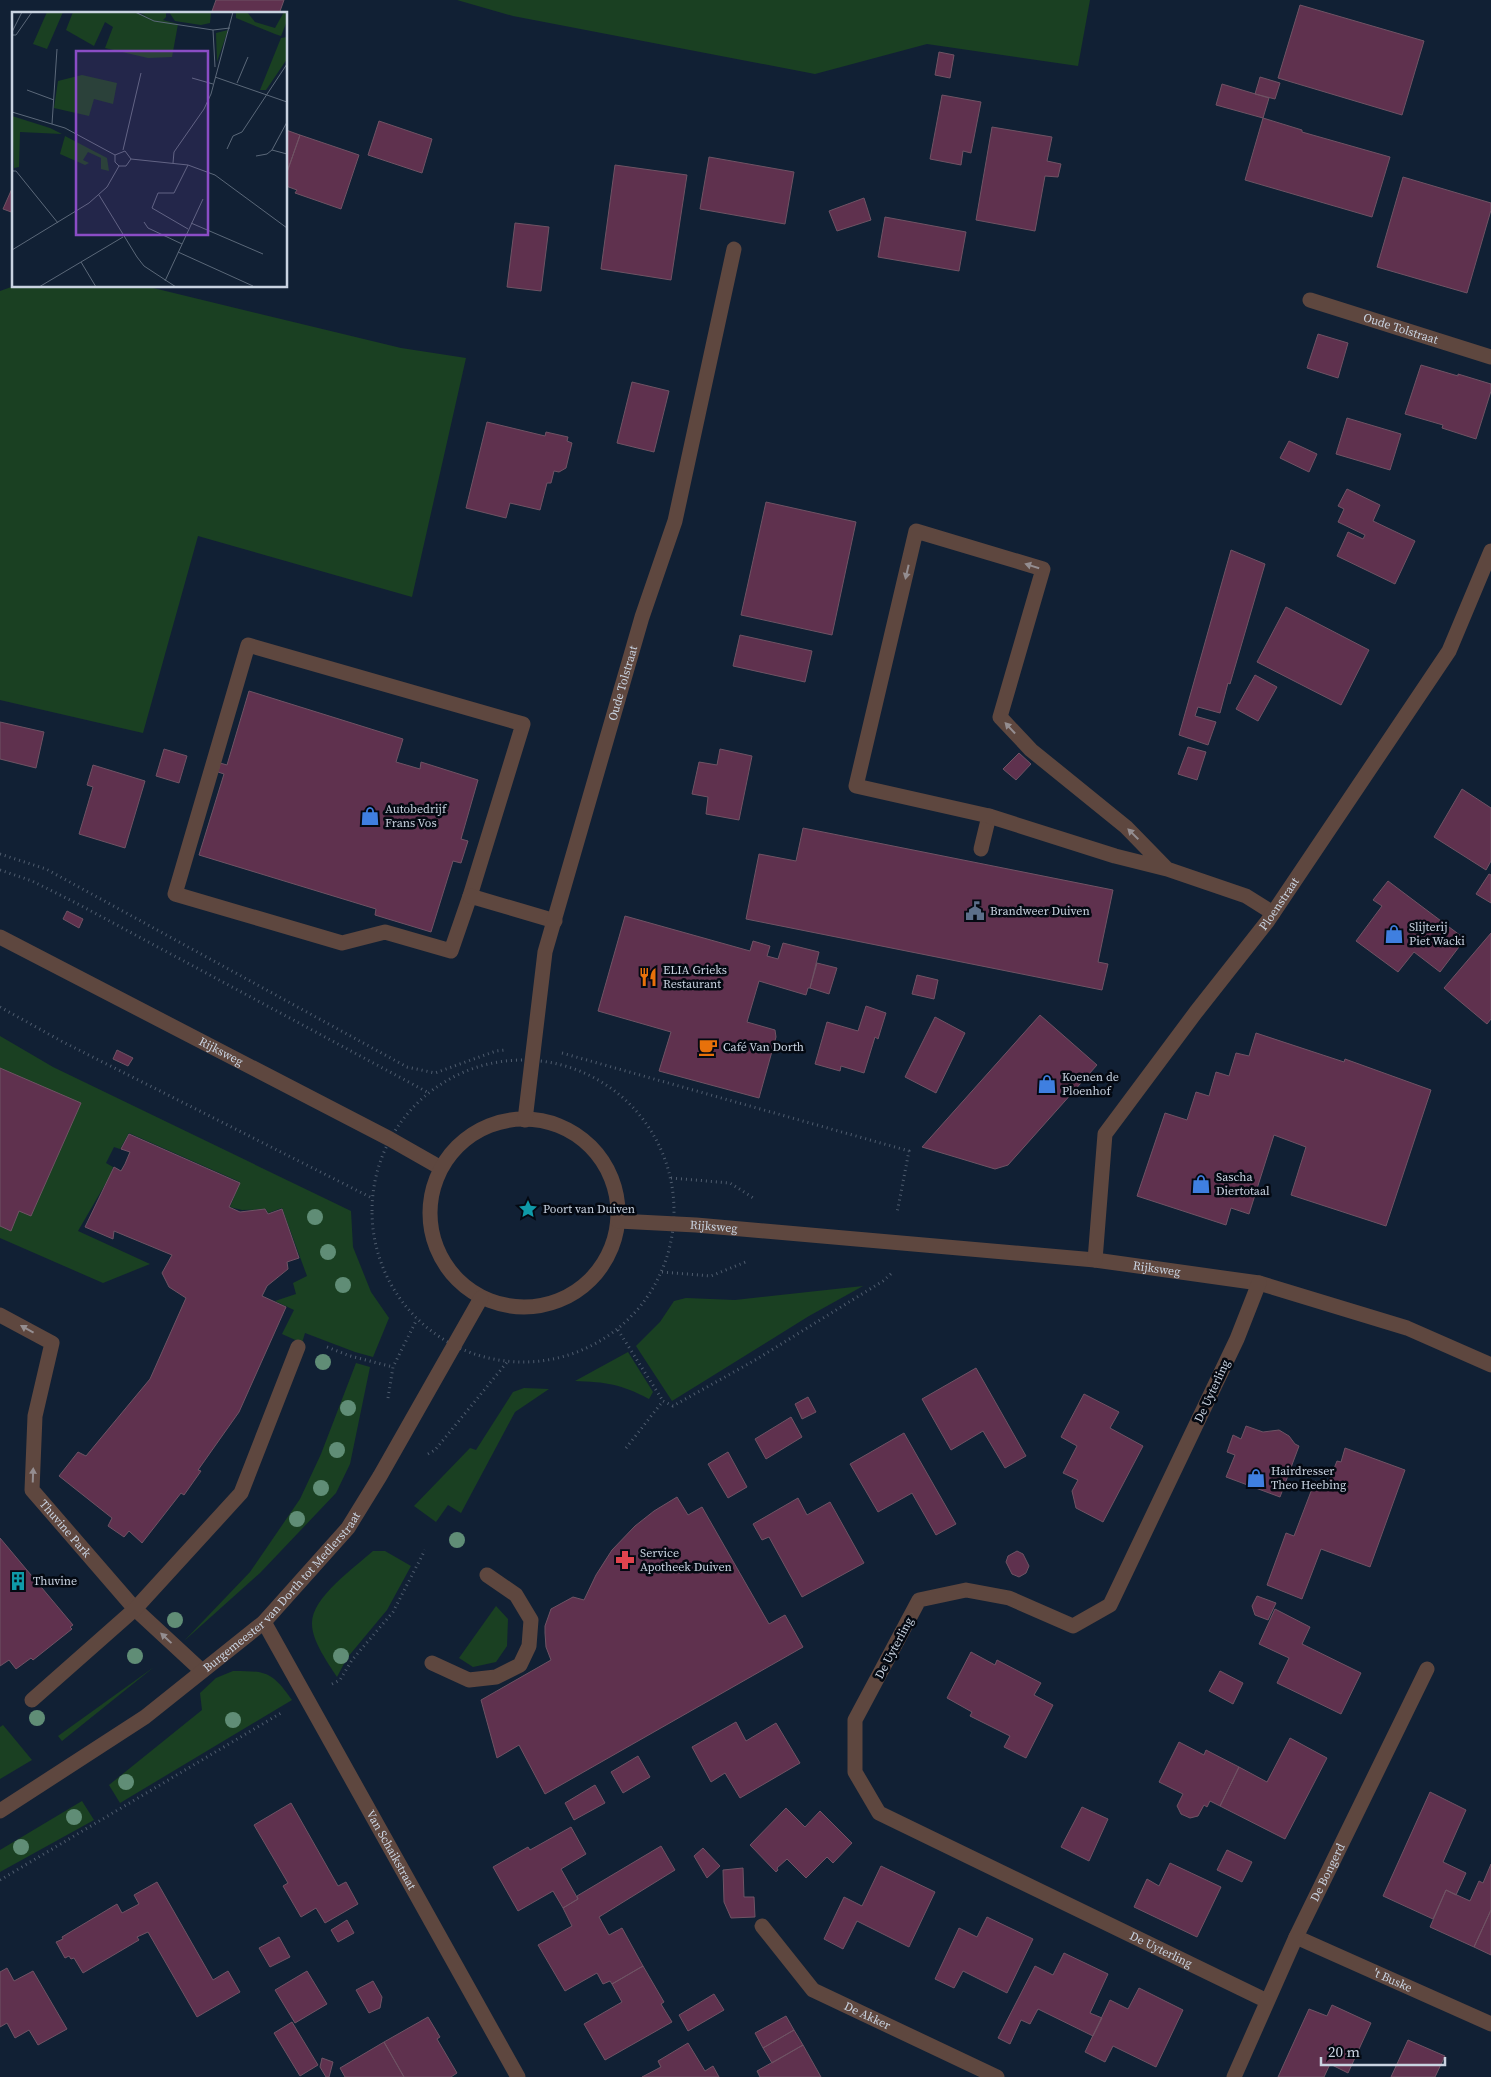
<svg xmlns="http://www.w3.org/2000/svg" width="1491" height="2077" font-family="'Source Serif 4',serif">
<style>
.green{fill:#1a4022}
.building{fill:#5f314e;stroke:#6f5364}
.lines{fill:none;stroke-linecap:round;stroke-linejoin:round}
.path{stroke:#4f5c6e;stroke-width:3;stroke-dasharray:1 4;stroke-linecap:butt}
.minor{stroke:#5e473f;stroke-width:15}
.tree{fill:#608d76}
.oneway{fill:#948d90}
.labels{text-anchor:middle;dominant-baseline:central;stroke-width:5;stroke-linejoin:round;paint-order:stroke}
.street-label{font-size:12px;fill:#c9d3e1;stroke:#040912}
.poi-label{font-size:12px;fill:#c9d3e1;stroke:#040912;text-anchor:start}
.inset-road{fill:none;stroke:#5b6879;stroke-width:1}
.view{fill:#8b4dc6;fill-opacity:0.15;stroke:#8b4dc6;stroke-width:2.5}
.inset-edge{fill:none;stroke:#c9d3e1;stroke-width:2.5}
</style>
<rect width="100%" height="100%" fill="#112034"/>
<path class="green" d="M457,0H1090L1078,66L927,44L815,74L513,16Z
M14,286H145L401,348L466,358L412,597L198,536L143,733L0,700V291Z
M0,1036L53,1067L351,1211L353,1247L371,1292L389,1318L373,1357L355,1352L305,1333L302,1343L282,1334L294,1310L275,1301L296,1294L293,1283L307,1276L282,1208L268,1213L266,1209L242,1210L230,1207L240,1182L129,1133L120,1149L114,1147L106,1163L113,1167L110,1176L78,1231L150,1264L103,1283L0,1238Z
M863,1286L809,1316L672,1401L636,1346L660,1322L674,1301L686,1298L735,1300Z
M628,1352L653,1392L649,1399C621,1384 606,1382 575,1381Z
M356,1363L370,1367L350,1464L336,1493L260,1573L184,1641L250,1572L300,1499L321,1454Z
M524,1388L549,1389L515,1412L461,1513L448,1505L436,1522L414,1506L470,1448L476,1450L513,1392Z
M373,1551H385L411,1566L387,1610L347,1658L337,1677C328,1663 312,1641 312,1624C311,1598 354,1568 373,1551Z
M496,1606L508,1619L507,1646L496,1662L473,1667L459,1658Z
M154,1667L62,1741L58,1736Z
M233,1671C267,1671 272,1672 292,1700L120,1803L109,1785L202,1710L200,1693L216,1678Z
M3,1725L32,1760L0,1779V1727Z
M82,1801L94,1820L0,1872V1850Z"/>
<path class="building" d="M216,0H284L279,14H211Z
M1300,5L1424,41L1402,115L1278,78Z
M939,52L954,55L950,78L935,75Z
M1260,77L1280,83L1275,99L1255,94Z
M1222,84L1269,98L1263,118L1216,105Z
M942,95L981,102L971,153L963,151L961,165L930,159Z
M1263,118L1302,130V132L1390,157L1372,217L1245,180Z
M379,121L432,139L422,173L368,155Z
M992,127L1052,137L1047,161L1061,164L1058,177L1045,176L1035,231L976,220Z
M286,130L300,135L286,175Z
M300,135L359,155L341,209L295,193L297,190L286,186V175Z
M709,157L794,172L785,224L700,209Z
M615,165L687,175L671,280L601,269Z
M1403,177L1491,203V210L1467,293L1377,267Z
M14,184V213L3,209Z
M864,198L871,220L837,231L829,211Z
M885,217L966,232L959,271L878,257Z
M515,223L549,227L541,291L507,287Z
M1318,334L1348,343L1338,378L1307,368Z
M1421,365L1458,376V374L1491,384V391L1476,439L1442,428L1443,425L1405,414Z
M632,382L669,391L654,452L617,443Z
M1347,418L1401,434L1390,470L1336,454Z
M487,422L545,436L546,432L568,437L567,441L572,443L566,468L559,472L554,471L551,483H547L540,510L510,503L506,518L466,508Z
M1289,441L1317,454L1309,472L1280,458Z
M1347,489L1380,505L1373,521L1415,541L1395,584L1337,556L1348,532L1363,539L1365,535L1338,522L1344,509L1338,506Z
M766,502L856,522L832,635L741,615Z
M1231,550L1265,564L1230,684L1228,683L1220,713L1198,707L1195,716L1216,722L1208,745L1179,735Z
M1286,607L1369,650L1341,705L1257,662Z
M740,635L812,651L805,682L733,666Z
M1255,675L1277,687L1258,721L1236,709Z
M249,691L403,739L396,762L420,769L421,762L478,780L461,839L468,841L461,863L453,861L431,932L375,915L376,909L199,855L224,774L218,772L220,763L227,765Z
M0,722L44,732L36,768L0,759Z
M1188,747L1206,752L1197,780L1178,774Z
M164,749L187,756L179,783L156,776Z
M720,749L752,756L739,820L706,814L708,797L692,794L699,762L717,765Z
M1019,753L1031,764L1016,780L1003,769Z
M93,765L145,781L125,848L79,834L93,787L87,785Z
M1462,789L1491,808V861L1486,870L1434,837Z
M803,828L1113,890L1098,962L1108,964L1102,990L746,919L759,854L796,861Z
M1489,874L1491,875V903L1476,894Z
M1388,881L1465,939L1440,972L1414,952L1398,972L1356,941L1382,906L1373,900Z
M67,911L83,919L79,928L63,919Z
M625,916L750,951L753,941L770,946L767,956L778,959L783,943L819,952L810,988H808L806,995L759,981L747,1022L775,1030L776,1037L759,1098L659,1071L671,1032L598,1011Z
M1491,933V1019L1487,1024L1444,988Z
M817,963L837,968L829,994L810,988Z
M917,975L938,980L934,999L912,994Z
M866,1006L886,1013L878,1039L875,1037L864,1073L841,1066L840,1071L815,1064L827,1022L858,1031Z
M1040,1015L1097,1065L1008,1165L995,1169L922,1147Z
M935,1017L965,1033L936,1093L905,1077Z
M1256,1033L1344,1062L1345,1059L1431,1090L1386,1226L1291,1195L1306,1147L1274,1135L1249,1214L1231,1208L1226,1225L1137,1196L1165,1113L1187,1120L1196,1092L1209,1096L1216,1072L1229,1076L1236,1053L1249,1056Z
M117,1050L133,1058L128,1066L113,1059Z
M0,1068L81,1103L31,1216L19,1211L11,1231L0,1226Z
M129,1134L240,1183L229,1207L240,1212L265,1209L268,1214L282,1209L299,1258L287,1262L288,1269L267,1286L262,1296L286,1307L239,1412L198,1470L201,1471L184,1495L181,1493L142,1543L129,1531L124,1537L108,1526L112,1518L59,1476L78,1452L86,1456L150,1379L186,1298L169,1287L162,1273L172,1255L114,1231L113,1239L85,1227L114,1167L121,1171L125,1164L130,1152L121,1149Z
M976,1368L1026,1456L1005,1468L983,1431L951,1450L922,1399Z
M1084,1394L1119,1412L1110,1428L1143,1446L1103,1522L1076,1508L1072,1491L1078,1480L1063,1473L1077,1446L1061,1437Z
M808,1397L816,1412L802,1419L795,1404Z
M791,1417L802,1437L766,1459L755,1439Z
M1246,1426L1263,1432L1279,1430L1289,1436L1295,1444L1299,1446L1280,1497L1226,1477L1235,1455L1227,1452L1233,1435L1241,1439Z
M904,1433L956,1524L936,1535L912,1493L878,1512L850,1464Z
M1345,1448L1405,1470L1370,1567L1321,1549L1302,1599L1267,1585L1286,1533L1294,1536L1315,1481L1327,1486L1337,1461L1341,1462Z
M728,1452L747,1487L728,1498L708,1464Z
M677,1497L688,1515L702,1507L769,1624L785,1615L803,1647L545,1794L519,1745L497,1758L481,1700L551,1660L546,1647L545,1633V1626L551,1609L573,1597L584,1600L596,1575L612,1550L635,1526L654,1511Z
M798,1498L807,1515L830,1502L864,1563L802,1597L769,1537L762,1540L753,1524Z
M0,1538L73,1625L70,1627L72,1629L33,1660L31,1658L16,1669L9,1660L0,1666Z
M1017,1551L1023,1554L1029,1566L1026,1573L1019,1577L1012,1574L1006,1562L1008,1556Z
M1257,1596L1276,1603L1268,1620L1255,1615L1252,1606Z
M1275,1609L1310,1627L1302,1644L1361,1673L1341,1714L1277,1683L1289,1658L1259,1644Z
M971,1652L995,1665L997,1660L1041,1683L1034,1695L1053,1705L1026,1758L1004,1747L1010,1736L970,1716L972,1712L947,1698Z
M1220,1671L1243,1683L1233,1704L1209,1691Z
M736,1722L746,1741L776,1723L800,1763L740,1798L725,1773L711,1782L692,1747Z
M1290,1738L1327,1758L1285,1839L1220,1806L1239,1767L1267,1782Z
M1179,1742L1204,1755L1206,1750L1239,1767L1220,1806L1210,1801L1207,1807L1204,1805L1198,1816L1190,1818L1181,1814L1177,1806L1183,1794L1159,1782Z
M638,1756L650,1777L623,1793L611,1772Z
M595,1785L605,1803L574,1820L565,1803Z
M1430,1792L1466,1810L1443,1862L1466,1873L1456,1895L1446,1890L1433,1919L1383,1896Z
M291,1803L338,1886L346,1882L358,1904L325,1923L316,1908L301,1917L283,1886L288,1883L254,1825Z
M1082,1807L1108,1819L1089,1861L1061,1847Z
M786,1808L805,1827L820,1811L852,1843L833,1863L827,1857L806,1878L787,1859L777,1868L778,1870L776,1872L750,1845Z
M571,1827L586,1854L561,1869L578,1899L563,1908L553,1891L518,1911L493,1867L528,1847L530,1850Z
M661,1846L675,1870L599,1917L609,1935L622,1928L643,1966L612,1984L610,1981L603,1984L597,1973L565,1991L538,1945L572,1926L563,1908L578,1899L577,1896Z
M703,1848L720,1866L707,1878L694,1856Z
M1227,1850L1252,1862L1242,1882L1217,1870Z
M1170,1863L1221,1887L1197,1937L1134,1907L1147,1879L1159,1886Z
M1491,1864V1910L1474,1947L1430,1927L1446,1890L1470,1901L1479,1881L1483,1883Z
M881,1866L935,1892L909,1947L857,1921L843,1949L824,1939L844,1897L862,1906Z
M743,1868L744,1897H754L755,1917L731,1918L724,1902L723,1870Z
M157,1882L213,1980L228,1971L240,1992L197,2017L148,1932L137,1937L139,1940L83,1973L74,1958L71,1959L69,1956L65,1958L56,1942L63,1939L62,1937L117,1904L122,1913L139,1904L134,1895Z
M1491,1910V1955L1474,1947Z
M987,1917L1033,1939L1007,1993L963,1971L954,1988L935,1979L959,1928L977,1937Z
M347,1920L354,1933L338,1942L331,1930Z
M279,1937L290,1957L270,1967L259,1948Z
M1064,1953L1108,1974L1090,2013L1102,2018L1093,2036L1038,2009L1030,2024L1021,2020L1010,2044L998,2038L1035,1966L1053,1975Z
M643,1966L664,2002L661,2004L672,2022L605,2060L584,2024L622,2002L612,1984Z
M7,1968L14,1981L33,1971L67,2029L38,2045L29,2030L15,2038L7,2023L0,2027V1972Z
M307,1971L327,2004L295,2023L275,1990Z
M373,1981L382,1997L380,2008L369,2013L356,1990Z
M1139,1988L1183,2010L1156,2067L1113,2046L1105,2062L1085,2052L1110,2000L1128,2009Z
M714,1994L724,2010L688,2031L679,2015Z
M1332,2005L1371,2023L1348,2073L1330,2064L1324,2077H1278L1309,2009L1327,2016Z
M786,2016L794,2030L763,2048L755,2033Z
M428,2017L440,2037L437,2039L457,2073L451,2077H404L384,2042Z
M292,2022L318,2065L300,2076L274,2033Z
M794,2030L803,2045L772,2063L763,2048Z
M1408,2040L1445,2056L1435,2077H1391Z
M384,2042L404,2077H345L340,2068Z
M688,2043L705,2071L713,2066L719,2077H642L661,2067L658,2061Z
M803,2045L821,2077H760L757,2071Z
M322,2058L333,2062L329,2077H326L320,2067Z"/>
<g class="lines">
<path class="path" d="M0,854L46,869L407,1067L435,1073L496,1051L505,1050
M0,870L32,881L76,903L429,1093
M0,1007L63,1042L372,1198
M562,1053L909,1151L897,1213
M372 1211a151 151 0 1 1 302 0a151 151 0 1 1-302 0Z
M671,1178L730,1183L755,1199
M662,1272L711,1276L748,1261
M618,1330L663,1401
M327,1347L350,1356L393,1367
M388,1398L393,1367L417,1319
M626,1448L663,1401L673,1406L757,1359L883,1281L892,1273
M428,1454L435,1450L508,1361
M332,1684L340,1680L352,1660L393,1612L425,1550
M0,1880L281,1713"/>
<g class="minor">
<path id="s1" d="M1310,300L1491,357"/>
<path d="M248,645L523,724L470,896L451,951L385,932L342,943L175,894Z"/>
<path d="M981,849L989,816"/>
<path d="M1167,869L1126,827L1031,750L1000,717L1043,569L916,531L856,786L989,816L1115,856L1167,869L1246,896L1273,913"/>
<path d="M470,896L555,921"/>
<path id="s2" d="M0,937L390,1139L441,1168"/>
<circle cx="524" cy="1213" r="94"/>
<path id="s3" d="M525,1120L545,952L642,617L675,521L734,249"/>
<path id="s4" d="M618,1221L696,1225L1095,1260L1259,1283L1407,1328L1491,1365"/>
<path id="s5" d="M1095,1260L1105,1134L1196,1012L1267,922L1449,651L1491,551"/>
<path id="s6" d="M1259,1283L1237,1339L1110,1605L1073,1626L1009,1598L966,1590L919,1600L855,1720V1772L879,1813L1267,2001"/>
<path id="s7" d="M0,1315L52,1343L35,1416L32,1490L135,1609L202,1671"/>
<path id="s8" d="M264,1622L518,2077"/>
<path d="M432,1663L469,1680L496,1677L520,1665L529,1646L531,1620L516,1595L487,1575"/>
<path d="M32,1700L135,1609L241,1493L298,1347"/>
<path id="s9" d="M0,1811L145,1717L264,1622L348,1528L380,1476L481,1298"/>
<path id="s10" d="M762,1926L813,1990L997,2077"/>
<path id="s11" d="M1296,1937L1491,2024"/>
<path id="s12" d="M1234,2077L1296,1937L1427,1669"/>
</g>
</g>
<g class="tree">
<circle cx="315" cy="1217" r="8"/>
<circle cx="328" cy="1252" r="8"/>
<circle cx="343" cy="1285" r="8"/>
<circle cx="323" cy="1362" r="8"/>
<circle cx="348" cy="1408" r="8"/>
<circle cx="337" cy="1450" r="8"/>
<circle cx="321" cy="1488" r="8"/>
<circle cx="297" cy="1519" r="8"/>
<circle cx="457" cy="1540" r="8"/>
<circle cx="175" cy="1620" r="8"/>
<circle cx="135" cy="1656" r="8"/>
<circle cx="341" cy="1656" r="8"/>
<circle cx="37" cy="1718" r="8"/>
<circle cx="233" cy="1720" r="8"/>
<circle cx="126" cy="1782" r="8"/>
<circle cx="74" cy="1817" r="8"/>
<circle cx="21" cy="1847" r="8"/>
</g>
<defs><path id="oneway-solid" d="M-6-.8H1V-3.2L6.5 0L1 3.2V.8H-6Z" transform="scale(1.25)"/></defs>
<g class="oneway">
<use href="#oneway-solid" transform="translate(1032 566) rotate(-163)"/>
<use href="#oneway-solid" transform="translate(907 572) rotate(103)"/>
<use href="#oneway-solid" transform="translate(1010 728) rotate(-133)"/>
<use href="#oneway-solid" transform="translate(1133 834) rotate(-135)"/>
<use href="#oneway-solid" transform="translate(27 1329) rotate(-151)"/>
<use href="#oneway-solid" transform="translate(33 1475) rotate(-88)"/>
<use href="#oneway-solid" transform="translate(166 1638) rotate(-137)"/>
</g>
<defs>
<g id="shop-bare" transform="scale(1.5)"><path d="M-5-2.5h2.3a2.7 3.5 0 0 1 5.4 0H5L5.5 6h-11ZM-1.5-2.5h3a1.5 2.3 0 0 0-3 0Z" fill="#3f7fe0" stroke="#040912" stroke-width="2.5" paint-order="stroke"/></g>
<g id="civic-bare" transform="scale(1.5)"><path d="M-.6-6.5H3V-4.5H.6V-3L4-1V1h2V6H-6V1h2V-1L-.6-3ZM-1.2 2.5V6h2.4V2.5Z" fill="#5c6f8a" stroke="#040912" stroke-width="2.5" paint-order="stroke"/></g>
<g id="restaurant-bare" transform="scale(1.5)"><path d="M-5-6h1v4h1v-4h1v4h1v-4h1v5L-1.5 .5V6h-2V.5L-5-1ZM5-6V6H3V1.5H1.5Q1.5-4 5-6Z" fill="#e8710a" stroke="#040912" stroke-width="2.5" paint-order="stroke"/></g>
<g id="cafe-bare" transform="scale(1.5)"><path d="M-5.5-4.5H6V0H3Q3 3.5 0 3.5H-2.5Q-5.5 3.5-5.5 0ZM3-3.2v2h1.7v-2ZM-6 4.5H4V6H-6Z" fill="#e8710a" stroke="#040912" stroke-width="2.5" paint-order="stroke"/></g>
<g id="sight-bare" transform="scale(1.5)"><path d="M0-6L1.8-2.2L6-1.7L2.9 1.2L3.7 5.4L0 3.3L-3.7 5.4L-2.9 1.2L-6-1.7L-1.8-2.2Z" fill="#0f9aa8" stroke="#040912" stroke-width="2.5" paint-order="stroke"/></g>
<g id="pharmacy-bare" transform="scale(1.5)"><path d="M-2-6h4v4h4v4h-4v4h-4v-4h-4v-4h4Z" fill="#e0444e" stroke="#040912" stroke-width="2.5" paint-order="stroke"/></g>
<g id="building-bare" transform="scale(1.5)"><path d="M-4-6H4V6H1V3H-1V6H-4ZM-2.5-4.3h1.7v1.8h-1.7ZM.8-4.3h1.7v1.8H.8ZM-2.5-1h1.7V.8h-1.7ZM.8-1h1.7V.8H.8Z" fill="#0f9aa8" stroke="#040912" stroke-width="2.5" paint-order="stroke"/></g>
</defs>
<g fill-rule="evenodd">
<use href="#shop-bare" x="370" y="816"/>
<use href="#civic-bare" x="975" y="911"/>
<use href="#shop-bare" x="1394" y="934"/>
<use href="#restaurant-bare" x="648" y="977"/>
<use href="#cafe-bare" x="708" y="1047"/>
<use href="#shop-bare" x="1047" y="1084"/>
<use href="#shop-bare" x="1201" y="1184"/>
<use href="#sight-bare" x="528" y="1209"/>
<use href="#shop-bare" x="1256" y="1478"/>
<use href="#pharmacy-bare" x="625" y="1560"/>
<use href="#building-bare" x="18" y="1581"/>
</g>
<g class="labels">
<g class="street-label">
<text stroke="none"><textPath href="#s1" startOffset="95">Oude Tolstraat</textPath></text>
<text stroke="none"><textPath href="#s3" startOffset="449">Oude Tolstraat</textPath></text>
<text stroke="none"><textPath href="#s5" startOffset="415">Ploenstraat</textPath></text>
<text stroke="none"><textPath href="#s2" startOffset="249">Rijksweg</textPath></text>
<text stroke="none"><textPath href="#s4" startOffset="96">Rijksweg</textPath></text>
<text stroke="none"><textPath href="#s4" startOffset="541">Rijksweg</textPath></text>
<text transform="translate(1212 1391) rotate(-65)">De Uyterling</text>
<text stroke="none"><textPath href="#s7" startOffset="259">Thuvine Park</textPath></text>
<text stroke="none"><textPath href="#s9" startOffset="359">Burgemeester van Dorth tot Medlerstraat</textPath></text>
<text transform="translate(894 1648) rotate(-62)">De Uyterling</text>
<text stroke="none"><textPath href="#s8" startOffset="261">Van Schaikstraat</textPath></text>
<text stroke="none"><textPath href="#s12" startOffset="225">De Bongerd</textPath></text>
<text stroke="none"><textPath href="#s6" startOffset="1108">De Uyterling</textPath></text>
<text stroke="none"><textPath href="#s11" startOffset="106">'t Buske</textPath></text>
<text stroke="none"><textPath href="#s10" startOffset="142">De Akker</textPath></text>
</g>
<g class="poi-label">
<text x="385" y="809">Autobedrijf<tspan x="385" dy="14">Frans Vos</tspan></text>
<text x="990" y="911">Brandweer Duiven</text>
<text x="1409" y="927">Slijterij<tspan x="1409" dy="14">Piet Wacki</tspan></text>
<text x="663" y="970">ELIA Grieks<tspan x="663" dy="14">Restaurant</tspan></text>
<text x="723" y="1047">Café Van Dorth</text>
<text x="1062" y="1077">Koenen de<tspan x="1062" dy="14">Ploenhof</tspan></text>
<text x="1216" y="1177">Sascha<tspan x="1216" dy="14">Diertotaal</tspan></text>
<text x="543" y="1209">Poort van Duiven</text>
<text x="1271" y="1471">Hairdresser<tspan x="1271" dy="14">Theo Heebing</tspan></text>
<text x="640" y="1553">Service<tspan x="640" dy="14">Apotheek Duiven</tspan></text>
<text x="33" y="1581">Thuvine</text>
</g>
</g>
<g transform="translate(12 12)">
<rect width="275" height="275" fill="#112034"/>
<path d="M35,0H51L35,37L21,32ZM61,0H121L166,12L160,45L136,46L93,36L101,15L93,10L82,34L54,18ZM126,0H154V5L151,8L143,7ZM157,0H199L198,11L189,13L163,9ZM216,18L206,47L205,50L204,21ZM275,25V47L254,78H248L269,26ZM70,63L105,71L101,92L82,87L77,104L42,96L46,69ZM0,104L38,116L50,122L8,120L7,155L2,156ZM53,124L95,146L97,159L89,157V146L76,140L71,148L77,151L73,153L48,142Z" fill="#1a4022"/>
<path d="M224,0H235L243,10L263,16L272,0H275V9L269,24L263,22L224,6Z" fill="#1a4022"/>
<path class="inset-road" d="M123,0L142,9L201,18L218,16M201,18L203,55M0,20L10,0M0,23H4L20,0M203,65L275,90M180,66L201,72M225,71L236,45M15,78L42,88M0,100L53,116L103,143M40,112L45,37M215,137L221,124L230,120L275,52M111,138L129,61M260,138L275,142M103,143V150L107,154H114L119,147M103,143L113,139L119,147M244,144L255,142L260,138L275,110M119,147L176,153L203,163L275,216M161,151L162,140L192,97L199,82L221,0M176,153L162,181H146L140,196L176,217M0,159H4L46,211M87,183L125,245L132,254L164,275M132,210L136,216L170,232M179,211L251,242M0,238L77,191L95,175L107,154M166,240L241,274M69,250L84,275M153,269L191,187M27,275L111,225"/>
<path class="view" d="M64,39H196V223H64Z"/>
<rect width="275" height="275" class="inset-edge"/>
</g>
<path d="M1321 2057v8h124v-8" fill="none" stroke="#c9d3e1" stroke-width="2.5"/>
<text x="1328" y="2057" font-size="15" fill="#c9d3e1" stroke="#040912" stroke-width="4" paint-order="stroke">20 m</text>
</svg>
